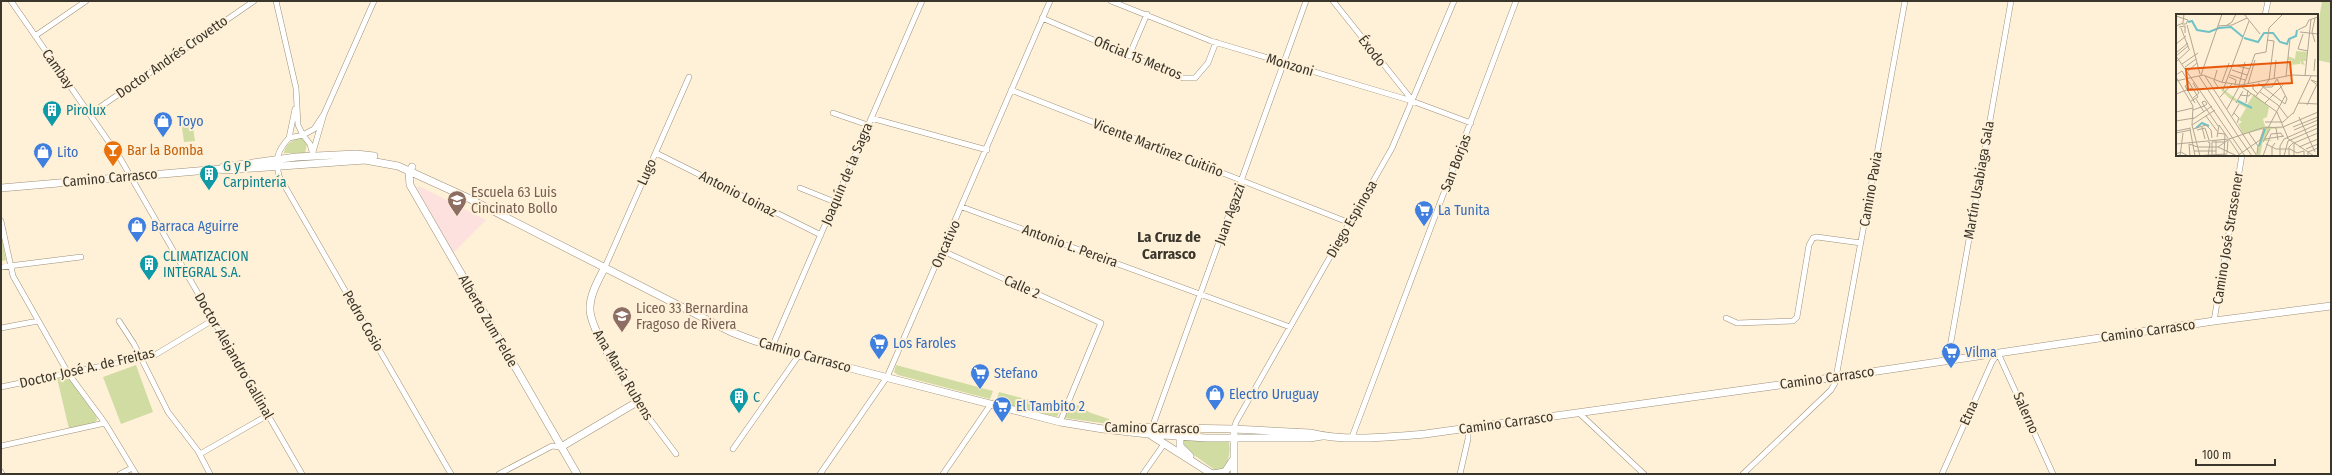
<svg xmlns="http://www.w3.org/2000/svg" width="2332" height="475" font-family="'Fira Sans Condensed',sans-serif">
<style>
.education{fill:#fce1df}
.green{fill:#d1dca3}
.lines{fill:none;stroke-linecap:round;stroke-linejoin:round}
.street-casing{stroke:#9d907a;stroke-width:6}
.secondary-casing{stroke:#9d907a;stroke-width:8}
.street{stroke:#fff;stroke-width:5}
.secondary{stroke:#fff;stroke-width:7}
.labels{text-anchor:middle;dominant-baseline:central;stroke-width:4;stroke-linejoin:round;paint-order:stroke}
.street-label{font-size:14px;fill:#3b362c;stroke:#fff1d8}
.culture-label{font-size:14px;fill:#0d838f;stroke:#fff1d8;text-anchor:start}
.shop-label{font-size:14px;fill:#366cbe;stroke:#fff1d8;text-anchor:start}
.food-label{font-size:14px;fill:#c56008;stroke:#fff1d8;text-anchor:start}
.education-label{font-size:14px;fill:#785e54;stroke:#fff1d8;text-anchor:start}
.neighbourhood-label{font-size:15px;font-weight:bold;fill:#3b362c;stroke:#fff1d8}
.inset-river{fill:none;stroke:#6fc3c6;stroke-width:2}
.inset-road{fill:none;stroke:#b1a693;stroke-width:1}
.view{fill:#e8590c;fill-opacity:0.15;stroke:#e8590c;stroke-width:2}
.inset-edge{fill:none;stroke:#3b362c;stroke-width:2}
</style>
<rect width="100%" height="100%" fill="#fff1d8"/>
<path class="education" d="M419,186L486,220L453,253L417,188Z"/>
<path class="green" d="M2322,1H2331V63L2317,60V32Z
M192,120L195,141L184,142L181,121Z
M302,138L307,144L305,153H284C284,146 294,137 302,138Z
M1,233L6,260L2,261L1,258Z
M136,365L153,412L121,424L103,377Z
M896,365L993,391L990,399L898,375L894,372Z
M65,376L69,378L96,415L97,420L94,423L69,429L57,378Z
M999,392L1061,408L1057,417L996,402Z
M1077,405L1091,413L1109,419V424L1065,418L1067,407Z
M1184,438L1228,440C1232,448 1228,463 1224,470H1215L1184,448L1182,444Z"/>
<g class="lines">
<g class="street-casing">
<path id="street" d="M11,1L120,158L302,474
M276,1L296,88L298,125L303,135L314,129L324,114
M1111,1L1211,41L1412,101L1471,123
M1333,1L1412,100
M2265,15L2268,1
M1042,18L1183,78H1195L1208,63L1216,42
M35,36L86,1
M1129,56L1147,14
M1011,90L1350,223
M833,113L868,125
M90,114L254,1
M871,118L987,150
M289,138L295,109
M313,152L324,114L374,1
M656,153L821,235
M313,155L310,144L303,135L289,138C277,151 275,159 279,176L451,474
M800,188L835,202
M962,207L1290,327
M1,221L13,276L68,373L105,423L136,474
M943,251L1101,323L1060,422
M1,267L81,257
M605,267L689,77
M1726,318L1737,323L1793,321L1797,317L1809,245L1813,238L1817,237L1861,243
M119,321L134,344L168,412L198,451L210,474
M2214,321L2242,155
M1,328L38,321
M772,347L922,1
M1950,360V347L2011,1
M1,387L155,355L213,320
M637,402L676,454
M1579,413L1644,474
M1154,427V422L1306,1
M1234,429L1236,422L1392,148L1454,1
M1352,437L1516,1
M1,446L105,423
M733,449L799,355
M200,454L268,415
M1,472L2,474
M120,474L132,468
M499,474L552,446L561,447
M820,474L887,377L1050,1
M943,474L991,404
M1143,474L1164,444
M1460,474L1468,439V429
M1743,474L1831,390L1835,383L1905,1
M1942,474L1992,362L1998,353L2053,474"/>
</g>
<g class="secondary-casing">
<path id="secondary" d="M223,167L296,157L356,154L374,156
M412,167L409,173L410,185L577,474
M1,188L220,169L226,170L365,160L398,166L468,198L731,332L752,340L799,355L1060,422L1103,429L1148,434L1206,438H1310L1322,436
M1117,427L1234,429L1310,433C1346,442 1388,437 1425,434L1837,377L2214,321L2331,306
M1183,433L1180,436V446L1190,456
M1149,434L1212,474
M1234,434V474
M561,447L637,402C625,381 589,329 590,308C590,294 599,279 605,267
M1212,474L1225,472L1233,460"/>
</g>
<use href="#street" class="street"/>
<use href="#secondary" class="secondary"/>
</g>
<defs>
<g id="building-pin" transform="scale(1)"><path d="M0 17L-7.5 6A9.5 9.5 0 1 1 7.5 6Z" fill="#0f9aa8" stroke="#fff1d8"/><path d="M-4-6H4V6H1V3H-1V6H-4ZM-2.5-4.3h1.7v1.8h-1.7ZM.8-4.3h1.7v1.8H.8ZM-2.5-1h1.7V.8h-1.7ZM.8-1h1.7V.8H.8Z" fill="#fff"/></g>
<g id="shop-pin" transform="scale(1)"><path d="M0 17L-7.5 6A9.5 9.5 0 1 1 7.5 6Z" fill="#3f7fe0" stroke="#fff1d8"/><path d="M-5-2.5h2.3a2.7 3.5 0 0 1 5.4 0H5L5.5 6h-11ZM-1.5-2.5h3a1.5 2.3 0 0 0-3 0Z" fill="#fff"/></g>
<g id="bar-pin" transform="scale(1)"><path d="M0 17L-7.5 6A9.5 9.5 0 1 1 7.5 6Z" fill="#e8710a" stroke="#fff1d8"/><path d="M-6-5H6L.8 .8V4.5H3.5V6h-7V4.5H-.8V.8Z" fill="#fff"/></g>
<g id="school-pin" transform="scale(1)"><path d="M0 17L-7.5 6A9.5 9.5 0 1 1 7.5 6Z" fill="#8d6e63" stroke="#fff1d8"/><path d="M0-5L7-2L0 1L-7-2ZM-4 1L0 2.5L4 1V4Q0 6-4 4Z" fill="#fff"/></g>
<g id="supermarket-pin" transform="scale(1)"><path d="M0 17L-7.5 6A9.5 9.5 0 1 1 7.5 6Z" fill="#3f7fe0" stroke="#fff1d8"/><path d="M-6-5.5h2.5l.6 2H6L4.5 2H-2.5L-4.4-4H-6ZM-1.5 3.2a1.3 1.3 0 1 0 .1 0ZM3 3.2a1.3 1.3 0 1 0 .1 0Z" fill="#fff"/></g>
</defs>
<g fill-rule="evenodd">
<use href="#building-pin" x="52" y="110"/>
<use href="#shop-pin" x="163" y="121"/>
<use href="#bar-pin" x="113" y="150"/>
<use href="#shop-pin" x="43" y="152"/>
<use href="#building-pin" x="209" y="174"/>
<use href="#school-pin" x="457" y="200"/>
<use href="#supermarket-pin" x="1424" y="210"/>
<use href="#shop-pin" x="137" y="226"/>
<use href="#building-pin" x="149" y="264"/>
<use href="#school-pin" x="622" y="316"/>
<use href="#supermarket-pin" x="879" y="343"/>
<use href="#supermarket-pin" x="1951" y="352"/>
<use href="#supermarket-pin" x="980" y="373"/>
<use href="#shop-pin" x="1215" y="394"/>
<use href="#building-pin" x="739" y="397"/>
<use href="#supermarket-pin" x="1002" y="406"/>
</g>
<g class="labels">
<g class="street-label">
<text transform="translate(1372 51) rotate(52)">Éxodo</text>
<text transform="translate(172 57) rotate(-35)">Doctor Andrés Crovetto</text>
<text transform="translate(1138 58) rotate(22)">Oficial 15 Metros</text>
<text transform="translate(1290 65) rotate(17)">Monzoni</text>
<text transform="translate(58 69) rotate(55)">Cambay</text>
<text transform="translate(1158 148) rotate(21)">Vicente Martínez Cuitiño</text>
<text transform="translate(1456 163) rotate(-69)">San Borjas</text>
<text transform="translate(647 172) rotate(-66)">Lugo</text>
<text transform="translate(847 174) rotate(-67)">Joaquín de la Sagra</text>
<text transform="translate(110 178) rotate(-5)">Camino Carrasco</text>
<text transform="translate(1979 180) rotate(-80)">Martín Usabiaga Sala</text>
<text transform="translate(1871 189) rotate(-80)">Camino Pavia</text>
<text transform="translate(738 194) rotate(27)">Antonio Loinaz</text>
<text transform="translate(1230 214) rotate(-70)">Juan Agazzi</text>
<text transform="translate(1352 219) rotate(-60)">Diego Espinosa</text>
<text transform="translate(2228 238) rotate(-81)">Camino José Strassener</text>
<text transform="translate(946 244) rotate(-66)">Oncativo</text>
<text transform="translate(1070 246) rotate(20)">Antonio L. Pereira</text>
<text transform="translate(1022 287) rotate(24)">Calle 2</text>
<text transform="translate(363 321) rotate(60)">Pedro Cosio</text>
<text transform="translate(488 321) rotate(60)">Alberto Zum Felde</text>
<text transform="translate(2148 331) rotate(-8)">Camino Carrasco</text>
<text transform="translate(805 355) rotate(16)">Camino Carrasco</text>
<text transform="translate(234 356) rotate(60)">Doctor Alejandro Gallinal</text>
<text transform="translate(87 368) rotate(-13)">Doctor José A. de Freitas</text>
<text transform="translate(623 375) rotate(59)">Ana María Rubens</text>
<text transform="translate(1827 378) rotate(-8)">Camino Carrasco</text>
<text transform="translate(1969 413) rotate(-66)">Etna</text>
<text transform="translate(2026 413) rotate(66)">Salerno</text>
<text transform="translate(1506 423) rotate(-8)">Camino Carrasco</text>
<text transform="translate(1152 428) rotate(1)">Camino Carrasco</text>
</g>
<g class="culture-label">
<text x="66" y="110">Pirolux</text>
<text x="223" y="166">G y P<tspan x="223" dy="16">Carpintería</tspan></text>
<text x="163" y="256">CLIMATIZACION<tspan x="163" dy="16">INTEGRAL S.A.</tspan></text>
<text x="753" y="397">C</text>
</g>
<g class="shop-label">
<text x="177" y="121">Toyo</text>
<text x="57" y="152">Lito</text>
<text x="1438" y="210">La Tunita</text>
<text x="151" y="226">Barraca Aguirre</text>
<text x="893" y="343">Los Faroles</text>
<text x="1965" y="352">Vilma</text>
<text x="994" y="373">Stefano</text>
<text x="1229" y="394">Electro Uruguay</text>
<text x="1016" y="406">El Tambito 2</text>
</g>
<g class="food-label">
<text x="127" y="150">Bar la Bomba</text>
</g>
<g class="education-label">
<text x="471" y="192">Escuela 63 Luis<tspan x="471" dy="16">Cincinato Bollo</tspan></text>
<text x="636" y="308">Liceo 33 Bernardina<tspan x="636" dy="16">Fragoso de Rivera</tspan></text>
</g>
<g class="neighbourhood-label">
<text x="1169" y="237">La Cruz de<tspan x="1169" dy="17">Carrasco</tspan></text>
</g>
</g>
<g transform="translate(2176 14)">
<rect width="142" height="142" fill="#fff1d8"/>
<path d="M120,37L131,38L130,47H127L129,51L125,50V46L124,50L114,51L116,47L112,46V42L119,45ZM46,74L64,88L71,91L78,80L93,93L91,103L87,105L89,112L108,114L94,115L89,125L97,127H87L84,142H81L82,131L89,115L67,120L62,110L66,108L63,106L70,94L53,84L45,76Z" fill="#d1dca3"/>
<path class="inset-river" d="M12,8L16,7L21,16L33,18L43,14L55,13L67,23M93,19H97L104,28L111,30L113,25L120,22L121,16M68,24L82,28L88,19H92M62,87L76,94M20,114L26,109L33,112M83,132L89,115"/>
<path class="inset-road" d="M68,0L84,20M0,2L12,6L10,10H6M11,11L24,60M51,11L56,8L60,0M0,12L7,9L8,0M42,12L56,11L71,4M3,13L9,12V19M5,14L13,35M122,16L130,12L133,6L142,3M124,18L142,20M127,20L122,35L132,37M139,28L136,18L139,4M0,30L10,22M0,39L12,29M0,42L69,142M0,42L12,32M0,48L14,35M6,50L22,39M57,51L74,55M9,53L20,45M41,56L38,67L42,73M56,56L71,61M12,57L21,49M138,57L139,45M0,61L6,57L22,83L15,87M25,61L46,0M54,61L69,66M23,62L62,122M29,62L81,142M110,62L114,25M129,62L135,5M0,63L17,92L16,111L24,142M53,63L60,66L59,71M98,65L100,46M0,67L27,61L45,68L65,71L116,61L142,62M46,68L53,49M13,69L9,72L19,89M17,69L23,79L17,84M82,69L109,90L111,85L101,65M72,70L79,46M77,70V75L82,80M140,70L135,66L141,68M63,71L69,48M66,73L101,98L112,124M67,73L79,40L90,38L93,14L107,0M88,73H96L101,65M47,76L73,7M84,78L102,91L112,104M0,80L16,74M64,81L73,82L75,79M80,82L93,66L98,27L91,26M44,83L56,70M20,85L28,98M60,89L67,77M70,89L72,76M89,89L107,71M122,89L142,90M131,91L142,68M51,95L64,71M17,96L28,92L31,90L29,87L26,88L28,92L31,96L42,112M0,98L17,94M58,99L63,104L61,109M117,100L135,62M30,102L41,117M56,102L63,90M123,103L139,138M17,105L36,92M0,107L18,104M89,108H107L117,99M16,111L39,96M26,113L29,125M117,113L142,103M92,114L109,82M100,114L102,126M14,115L19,142M17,115L30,111L35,116L36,124M21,116L29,114L33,126M118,116L142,106M0,117L15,114M0,119L15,116M41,119L49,120L48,141M73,119L82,132L81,140M62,122L76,142M41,123L43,111L52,124M111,124L138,142M53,125L63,140M89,125L108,122M32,128L34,129L32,142M87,128L94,115M0,130L53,125L86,114L107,113L142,98M13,130L22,133H42L52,126M13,130L14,142M90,130L100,135H114L121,139L128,137V142M42,133L61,142M123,133L142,125M130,135L142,130M18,137H40M51,139L52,126M0,140L5,138L12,142M4,142L7,119M17,142L51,140M36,142V128H48M40,142V127M61,142L84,126L88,114M87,142L95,120L105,119L107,123M96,142V133L99,129M104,142V132L108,125L142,110M108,142L112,127L142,114M113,142V133L117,129M118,142V129L142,119M132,142V138L142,134"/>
<path class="view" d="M114,48L116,69L12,76L10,55Z"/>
<rect width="142" height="142" class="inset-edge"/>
</g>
<rect width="2332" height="475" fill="none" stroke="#3b362c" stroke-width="4"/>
<path d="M2196 459v6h79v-6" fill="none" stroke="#3b362c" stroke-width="2"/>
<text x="2202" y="459" font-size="12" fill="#3b362c" stroke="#fff1d8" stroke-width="3" paint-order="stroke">100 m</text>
</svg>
